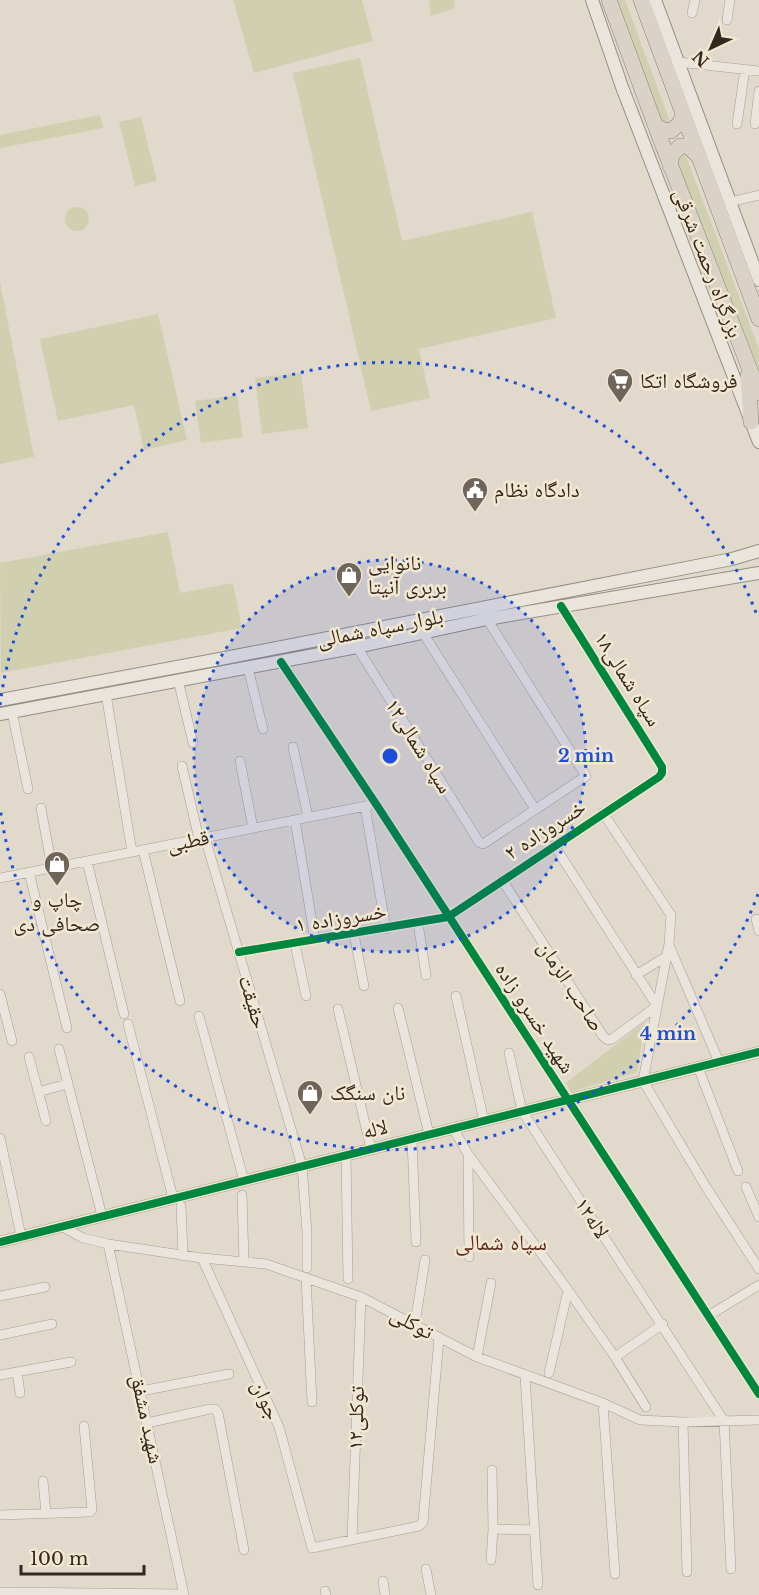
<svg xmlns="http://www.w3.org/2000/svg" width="759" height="1595" font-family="'Libre Baskerville','Noto Naskh Arabic',serif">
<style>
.green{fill:#d0cfaf}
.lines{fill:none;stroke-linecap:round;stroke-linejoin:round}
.minor-casing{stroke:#a69e95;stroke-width:10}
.tertiary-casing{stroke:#a69e95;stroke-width:12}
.secondary-casing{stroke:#958e84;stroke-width:14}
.trunk-casing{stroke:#8b847b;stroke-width:16}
.minor{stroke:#eae5dc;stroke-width:9}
.tertiary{stroke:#eae5dc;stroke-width:10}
.secondary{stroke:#eae5dc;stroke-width:12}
.trunk{stroke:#dad2c6;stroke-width:15}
.cycleway-casing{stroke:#f2e7d1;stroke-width:11}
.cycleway{stroke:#00873e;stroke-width:8}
.ring{fill:none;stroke:#1d4ed8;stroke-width:3;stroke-dasharray:3 6}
.labels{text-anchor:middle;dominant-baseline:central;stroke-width:5;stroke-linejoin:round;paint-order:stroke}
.street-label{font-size:21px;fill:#33271e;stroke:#f2e7d1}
.poi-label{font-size:21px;fill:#33271e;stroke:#f2e7d1;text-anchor:start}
.neighbourhood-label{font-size:22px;fill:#5c2a21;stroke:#f2e7d1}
.centre{fill:#1d4ed8;stroke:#f2e7d1;stroke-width:3}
.ring-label{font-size:18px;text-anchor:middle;font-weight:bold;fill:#1d4ed8;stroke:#f2e7d1;stroke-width:5;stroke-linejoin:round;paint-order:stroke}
</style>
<rect width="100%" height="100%" fill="#e1d9cb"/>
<path class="green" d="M233,0H362L373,41L254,73Z
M429,0H454L455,8L431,16Z
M615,0H625L669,119L667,124H663Z
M360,58L402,241L532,212L556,318L419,349L430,398L371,411L293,73Z
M100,115L103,128L0,148V135Z
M141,117L157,181L135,186L119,122Z
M684,151L759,349V375L676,159Z
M65 219a12 12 0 1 1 24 0a12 12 0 1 1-24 0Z
M0,282L34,457L0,464Z
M158,314L187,440L144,450L134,405L58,421L40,339Z
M301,373L308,428L262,434L255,378Z
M237,395L243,437L201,443L195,401Z
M168,532L180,593L233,583L242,628L1,673L0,563Z
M645,1022L637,1072L571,1092L566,1083Z"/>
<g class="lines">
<g class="minor-casing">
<path id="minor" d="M692,13L695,0
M727,20L730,0
M678,62L759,71
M737,124L745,69
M755,124L759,91
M730,202L759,195
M423,633L535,809
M357,647L479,842L483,844L586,776L487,619
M281,662L376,804L759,1394
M248,668L263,729
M178,680L193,743
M106,694L132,852
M12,712L28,789
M293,747L308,817
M240,761L253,828
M182,766L199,839
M365,806L386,929
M41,808L52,868
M603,813L671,915L669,944L643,1081L706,1187L759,1269
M295,820L315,940
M205,838L302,1166L307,1232V1268
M554,845L657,1006
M143,850L180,1001
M87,861L124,1014
M29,872L67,1028
M0,878L376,804
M502,880L603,1036L608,1040L612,1039L657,1006
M756,919L759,931
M418,923L426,975
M354,934L364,986
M295,944L306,996
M669,945L719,1062
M239,952L448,917L659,777L662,773V767L561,606
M636,975L667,956
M0,994L12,1041
M456,996L484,1121
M398,1008L429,1134
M338,1009L371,1149
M199,1016L244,1181
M128,1024L173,1198
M59,1049L102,1216
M509,1053L522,1111L724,1421L731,1569
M29,1057L46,1121
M698,1067L738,1171
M38,1092L67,1084
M453,1128L468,1154L568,1290L615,1357L646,1407
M0,1138L21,1236
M412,1139L416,1242
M468,1154L469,1257
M346,1155L348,1279
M746,1187L759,1217
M242,1195L244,1262
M181,1206L183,1256
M61,1226L83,1238L108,1244L202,1258L266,1264L361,1297L477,1357L603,1403L640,1420L683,1422L759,1420
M108,1244L184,1595
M202,1258L279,1427L312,1548L419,1526L423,1522L439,1338
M306,1278L312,1402
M0,1296L45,1287
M708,1316L759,1285
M415,1323L425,1260
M0,1335L52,1324
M477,1357L491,1283
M615,1357L663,1324
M17,1372L20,1393
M549,1373L568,1290
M0,1375L71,1362
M525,1376L538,1585
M141,1391L229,1374
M603,1403L615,1574
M683,1422L687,1572
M147,1423L210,1409H215L218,1413L244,1550
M43,1481L46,1513
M0,1515L90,1512L92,1510L84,1426
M493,1529L535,1530
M352,1539L361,1297
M491,1560L493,1529L492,1470
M426,1569L431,1595
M383,1581L385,1595
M325,1591L326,1595
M0,1592L184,1594"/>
</g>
<g class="tertiary-casing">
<path id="tertiary" d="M0,1242L759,1052"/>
</g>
<g class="secondary-casing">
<path id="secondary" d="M592,0L622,87L759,442
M655,0L759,280
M0,700L225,658L732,559L759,551
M0,714L357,647L487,619L759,573"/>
</g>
<g class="trunk-casing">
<path id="trunk" d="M609,0L660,138L759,393
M641,0L759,319
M655,125L663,130L671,131L680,123L683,114
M670,166L672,155L680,146H688L698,156
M748,376L751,422"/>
</g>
<use href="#minor" class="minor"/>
<use href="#tertiary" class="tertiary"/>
<use href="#secondary" class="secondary"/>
<use href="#trunk" class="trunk"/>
<g class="cycleway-casing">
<path id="cycleway" d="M281,662L376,804L759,1394
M239,952L448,917L659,777L662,773V767L561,606
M0,1242L759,1052"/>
</g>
<use href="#cycleway" class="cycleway"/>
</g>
<circle cx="390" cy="756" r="196" fill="#1d4ed8" fill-opacity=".12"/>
<g class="ring">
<circle cx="390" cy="756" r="196"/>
<path d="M758 894A393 393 0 0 1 0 807M0 705A393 393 0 0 1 758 618"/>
</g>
<defs>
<g id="supermarket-pin" transform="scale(1.35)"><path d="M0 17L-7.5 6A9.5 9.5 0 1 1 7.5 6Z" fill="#70655b" stroke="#f2e7d1"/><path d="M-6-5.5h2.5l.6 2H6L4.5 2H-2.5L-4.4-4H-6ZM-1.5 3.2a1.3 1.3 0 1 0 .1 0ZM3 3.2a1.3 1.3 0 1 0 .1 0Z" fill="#fff"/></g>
<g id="civic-pin" transform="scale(1.35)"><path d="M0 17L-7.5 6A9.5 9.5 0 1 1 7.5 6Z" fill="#70655b" stroke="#f2e7d1"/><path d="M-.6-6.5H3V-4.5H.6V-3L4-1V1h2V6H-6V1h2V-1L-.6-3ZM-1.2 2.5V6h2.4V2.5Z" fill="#fff"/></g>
<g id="shop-pin" transform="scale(1.35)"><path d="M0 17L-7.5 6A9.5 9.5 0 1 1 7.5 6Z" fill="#70655b" stroke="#f2e7d1"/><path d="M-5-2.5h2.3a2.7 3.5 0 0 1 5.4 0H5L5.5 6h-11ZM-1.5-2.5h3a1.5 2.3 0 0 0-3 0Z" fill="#fff"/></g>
</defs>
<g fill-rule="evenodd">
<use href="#supermarket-pin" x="620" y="381"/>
<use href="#civic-pin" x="475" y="490"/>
<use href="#shop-pin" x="349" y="575"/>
<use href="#shop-pin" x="57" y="864"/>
<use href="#shop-pin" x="310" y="1093"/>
</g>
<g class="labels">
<g class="street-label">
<text transform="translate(708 263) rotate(69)">بزرگراه رحمت شرقی</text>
<text transform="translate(380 628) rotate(-11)">بلوار سپاه شمالی</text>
<text transform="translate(628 679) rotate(58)">سپاه شمالی۱۸</text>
<text transform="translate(419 746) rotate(58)">سپاه شمالی۱۲</text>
<text transform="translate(545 830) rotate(-33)">خسروزاده ۲</text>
<text transform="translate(188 841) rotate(-11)">قطبی</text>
<text transform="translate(341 918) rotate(-9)">خسروزاده ۱</text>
<text transform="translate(571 986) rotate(57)">صاحب الزمان</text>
<text transform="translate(253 1002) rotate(73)">حقیقت</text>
<text transform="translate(535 1018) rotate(57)">شهید خسرو زاده</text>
<text transform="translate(375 1129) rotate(-14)">لاله</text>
<text transform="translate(592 1218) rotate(57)">لاله۱۲</text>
<text transform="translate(412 1323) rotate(29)">توکلی</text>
<text transform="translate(266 1400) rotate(66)">جوان</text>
<text transform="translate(356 1418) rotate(-88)">توکلی۱۲</text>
<text transform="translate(147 1419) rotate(78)">شهید مشفق</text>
</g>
<g class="poi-label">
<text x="640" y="381">فروشگاه اتکا</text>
<text x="494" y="490">دادگاه نظام</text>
<text x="368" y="563">نانوایی<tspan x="368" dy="24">بربری آنیتا</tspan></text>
<text x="57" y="900" text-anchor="middle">چاپ و<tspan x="57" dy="24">صحافی دی</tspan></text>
<text x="330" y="1093">نان سنگک</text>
</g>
<g class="neighbourhood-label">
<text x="501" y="1242">سپاه شمالی</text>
</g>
</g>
<circle cx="390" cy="756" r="9" class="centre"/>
<g class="ring-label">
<text x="586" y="762">2 min</text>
<text x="668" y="1040">4 min</text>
</g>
<g transform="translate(711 48) rotate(224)" stroke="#f2e7d1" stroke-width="4.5" paint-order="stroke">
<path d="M0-4.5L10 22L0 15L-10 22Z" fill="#33271e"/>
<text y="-9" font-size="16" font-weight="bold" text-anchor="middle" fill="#33271e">N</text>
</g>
<path d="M21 1565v9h123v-9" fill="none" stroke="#33271e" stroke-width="3"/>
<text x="30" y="1565" font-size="18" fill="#33271e" stroke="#f2e7d1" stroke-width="4.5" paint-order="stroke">100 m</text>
</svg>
